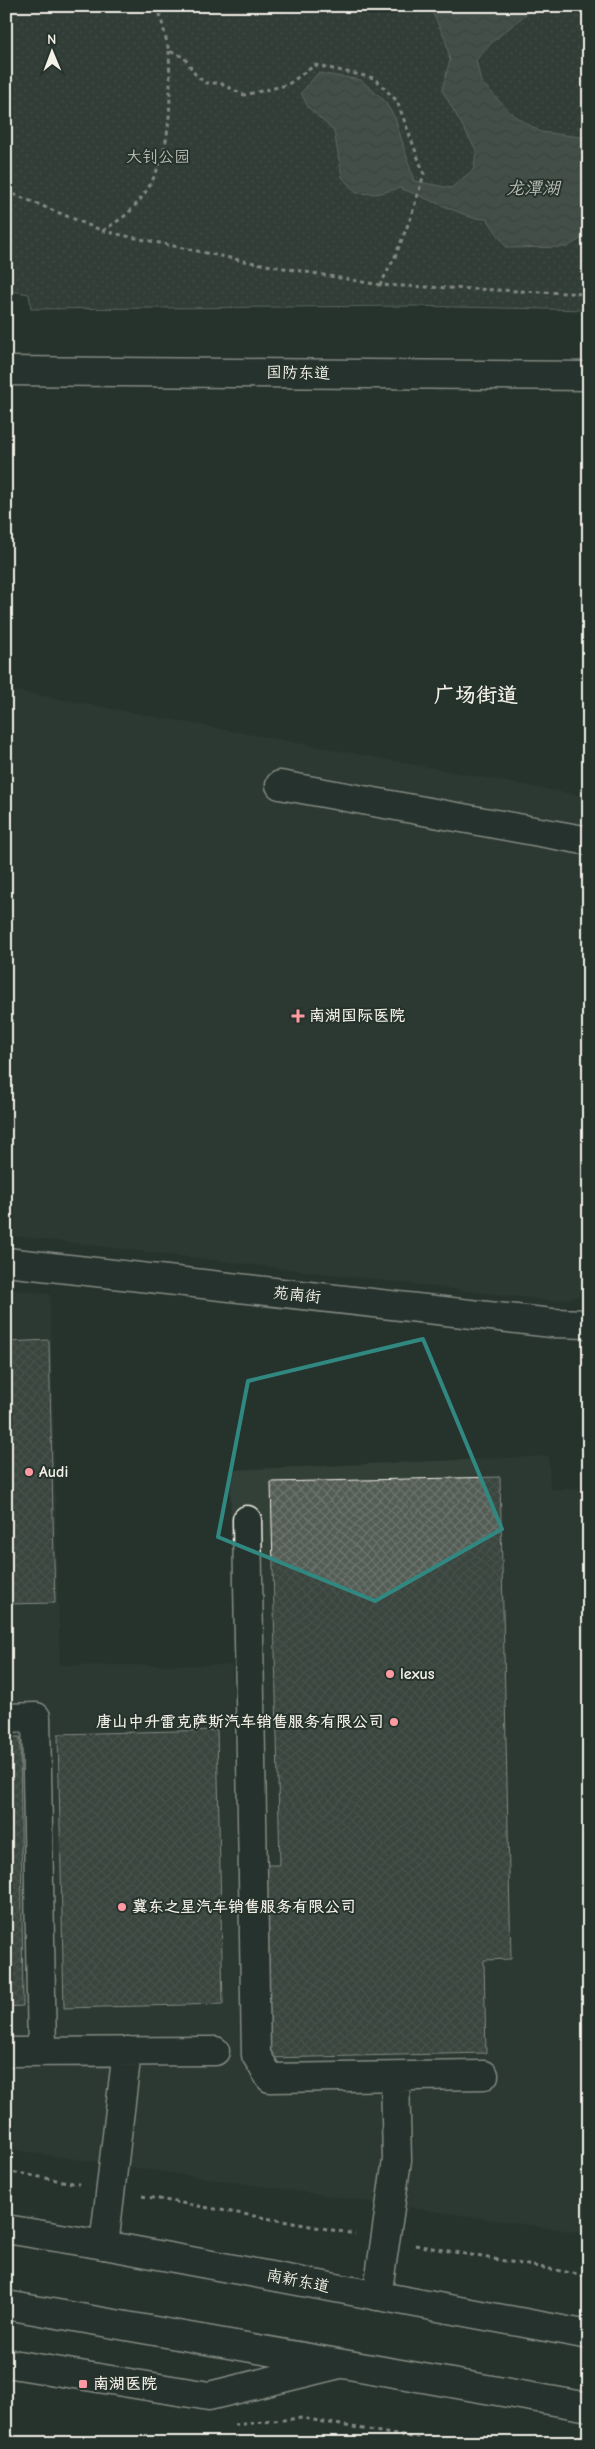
<svg xmlns="http://www.w3.org/2000/svg" width="595" height="2449" font-family="'Comic Neue','LXGW WenKai TC',sans-serif">
<style>
.built{fill:#333f39}
.park{fill:url(#park-dots);stroke:#9a9e96}
.water{fill:url(#water-waves);stroke:#9fa39b}
.building{fill:url(#building-cross-hatch);stroke:#f4f1e8}
.lines{fill:none;stroke-linecap:round;stroke-linejoin:round}
.minor-casing{stroke:#f4f1e8;stroke-width:31}
.major-casing{stroke:#f4f1e8;stroke-width:31}
.path{stroke:#f4f1e8;stroke-width:3;stroke-dasharray:4 4;stroke-linecap:butt}
.minor{stroke:#26332d;stroke-width:28}
.major{stroke:#26332d;stroke-width:28}
.marked{fill:none;stroke:#318880;stroke-width:4;stroke-linejoin:round}
.poi-dot{fill:#ff9aa2;stroke:#26332d;stroke-width:2}
.labels{text-anchor:middle;dominant-baseline:central;stroke-width:4;stroke-linejoin:round;paint-order:stroke}
.park-label{font-size:16px;fill:#bebfb7;stroke:#26332d}
.street-label{font-size:16px;fill:#f4f1e8;stroke:#26332d}
.poi-label{font-size:16px;font-weight:bold;fill:#f4f1e8;stroke:#26332d;text-anchor:start}
.water-label{font-size:18px;font-style:italic;fill:#bcbdb5;stroke:#26332d}
.district-label{font-size:21px;font-weight:bold;fill:#f4f1e8;stroke:#26332d}
</style>
<defs>
<pattern id="park-dots" width="8" height="8" patternUnits="userSpaceOnUse" patternTransform="scale(1.25)"><rect width="8" height="8" fill="#414b45"/><path d="M2 2h.1M6 6h.1" fill="none" stroke="#5d6560" stroke-width="1.8" stroke-linecap="round"/></pattern>
<pattern id="water-waves" width="16" height="10" patternUnits="userSpaceOnUse" patternTransform="scale(1.25)"><rect width="16" height="10" fill="#676f68"/><path d="M0 5q4-4 8 0t8 0" fill="none" stroke="#565a55"/></pattern>
<pattern id="building-cross-hatch" width="8" height="8" patternUnits="userSpaceOnUse" patternTransform="scale(1.25)"><rect width="8" height="8" fill="#525c55"/><path d="M0 0l8 8M0 8l8-8" fill="none" stroke="#6c746d"/></pattern>
</defs>
<rect width="100%" height="100%" fill="#26332d"/>
<filter id="ink" filterUnits="userSpaceOnUse"><feTurbulence type="fractalNoise" baseFrequency=".02" numOctaves="2"/><feDisplacementMap in="SourceGraphic" scale="10" xChannelSelector="R" yChannelSelector="G"/><feConvolveMatrix kernelMatrix="1 2 1 2 8 2 1 2 1" color-interpolation-filters="sRGB"/></filter>
<g filter="url(#ink)">
<path class="built" d="M6,689L589,797V1295L551,1301L6,1235Z
M6,1289L50,1294L60,1665H232L238,1954L230,1470L549,1456L550,1489H589V2234L6,2149Z"/>
<path class="park" d="M6,6H589V310L412,306L31,309L29,294L6,290Z"/>
<path class="water" d="M420,6H536L492,42L476,60L481,82L513,115L541,132L589,138V234L567,247L507,248L487,219L473,218L400,188L377,194L356,193L342,177L334,131L308,107L301,93L318,73L361,80L384,100L395,118L414,181L451,188L474,169L476,150L442,90L450,60L445,38L432,12Z"/>
<path class="building" d="M49,1340L55,1603L6,1604V1342Z
M500,1477L511,1959L484,1960L486,2053L269,2058L264,1865H280L271,1482Z
M589,1553V1747L584,1554Z
M217,1730L223,2004L64,2008L58,1734Z
M6,1737H20L23,2006L6,2007Z"/>
<g class="lines">
<g class="minor-casing">
<path id="minor" d="M6,371L589,376
M280,785L589,841
M6,1262L552,1323L589,1324
M247,1520L256,2055L270,2078L484,2075
M6,1718L36,1717L42,2052
M6,2052L215,2051
M104,2245L127,2051
M377,2296L397,2160L395,2077"/>
</g>
<g class="major-casing">
<path id="major" d="M6,2229L104,2245L589,2335
M6,2305L589,2407
M6,2363L209,2396L336,2365"/>
</g>
<path class="path" d="M158,6L169,51L184,57L195,74L205,83H220L244,95L287,85L315,65L374,78L397,101L424,174L411,217L394,259L380,285
M6,191L103,231L244,261L380,285L589,294
M103,231C112,224 124,218 131,210C174,165 171,108 169,51
M6,2171L79,2184
M142,2196L355,2234
M415,2245L589,2276
M234,2425L302,2418L441,2443"/>
<use href="#minor" class="minor"/>
<use href="#major" class="major"/>
</g>
</g>
<path d="M0 0H595V2449H0ZM423,1339L502,1529L375,1601L218,1537L248,1381Z" fill="#26332d" fill-opacity=".55" fill-rule="evenodd"/>
<path class="marked" d="M423,1339L502,1529L375,1601L218,1537L248,1381Z"/>
<g class="poi-dot">
<path d="M295.5 1008.5h5v5h5v5h-5v5h-5v-5h-5v-5h5z"/>
<circle cx="29" cy="1472" r="5"/>
<circle cx="390" cy="1674" r="5"/>
<circle cx="394" cy="1722" r="5"/>
<circle cx="122" cy="1907" r="5"/>
<rect x="78" y="2379" width="10" height="10" rx="2.5"/>
</g>
<g class="labels">
<g class="park-label">
<text x="158" y="157">大钊公园</text>
</g>
<g class="street-label">
<text transform="translate(298 373) rotate(1)">国防东道</text>
<text transform="translate(297 1295) rotate(6)">苑南街</text>
<text transform="translate(298 2281) rotate(11)">南新东道</text>
</g>
<g class="poi-label">
<text x="309" y="1016">南湖国际医院</text>
<text x="39" y="1472">Audi</text>
<text x="400" y="1674">lexus</text>
<text x="384" y="1722" text-anchor="end">唐山中升雷克萨斯汽车销售服务有限公司</text>
<text x="132" y="1907">冀东之星汽车销售服务有限公司</text>
<text x="93" y="2384">南湖医院</text>
</g>
<g class="water-label">
<text x="533" y="188">龙潭湖</text>
</g>
<g class="district-label">
<text x="476" y="695">广场街道</text>
</g>
</g>
<rect width="595" height="2449" fill="none" stroke="#26332d" stroke-width="25"/>
<rect x="12" y="12" width="570" height="2424" fill="none" stroke="#f4f1e8" stroke-width="2" filter="url(#ink)"/>
<g transform="translate(52 52) rotate(359)" stroke="#26332d" stroke-width="4" paint-order="stroke">
<path d="M0-4L9 19L0 12L-9 19Z" fill="#f4f1e8"/>
<text y="-8" font-size="14" font-weight="bold" text-anchor="middle" fill="#f4f1e8">N</text>
</g>
</svg>
